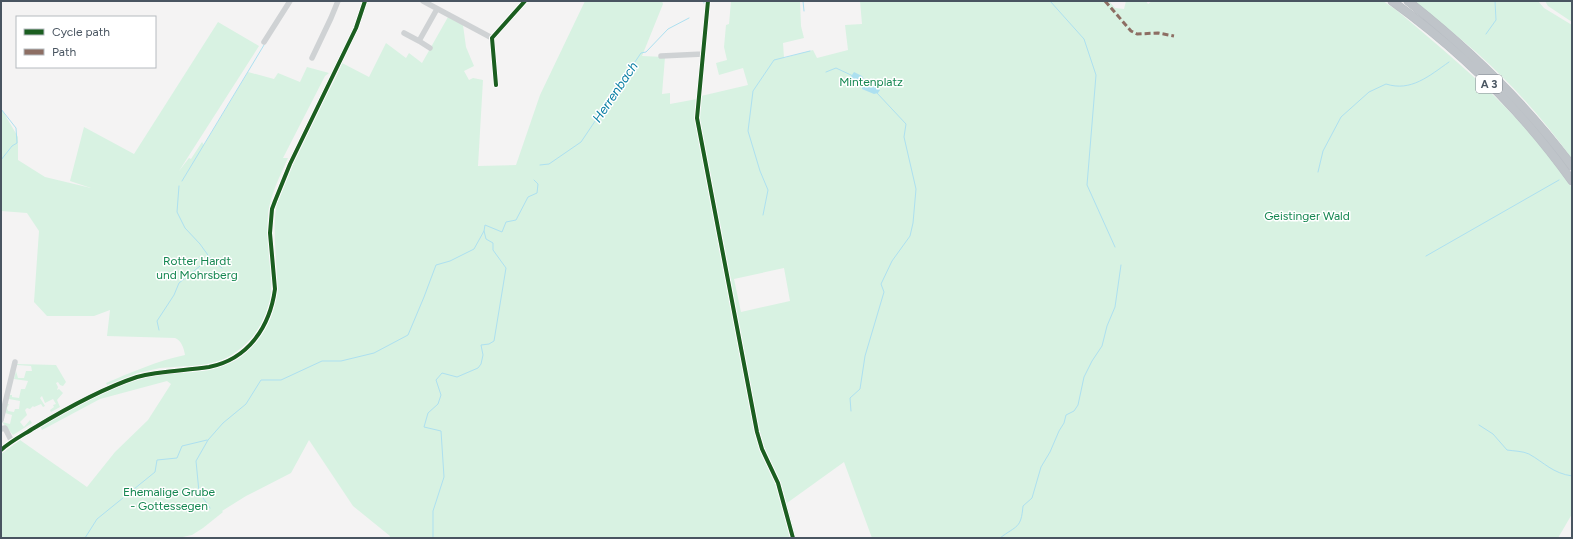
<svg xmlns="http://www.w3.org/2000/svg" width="1573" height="539" font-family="Figtree,sans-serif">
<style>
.green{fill:#d8f2e2;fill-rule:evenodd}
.water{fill:#ade0f0}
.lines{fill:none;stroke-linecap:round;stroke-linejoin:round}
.stream{stroke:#ade0f0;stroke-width:1}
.highway-casing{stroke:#b8bdc3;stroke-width:9}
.minor{stroke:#cfd2d4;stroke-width:5.5}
.highway{stroke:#bfc4c9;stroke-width:8}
.quiet{stroke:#8d6e63;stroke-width:3;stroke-dasharray:6 3;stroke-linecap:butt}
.cycleway-casing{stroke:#fff;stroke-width:6}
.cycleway{stroke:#1b5e20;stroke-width:4}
.labels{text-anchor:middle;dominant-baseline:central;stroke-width:3;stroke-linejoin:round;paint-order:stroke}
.shield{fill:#fff;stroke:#808890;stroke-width:1}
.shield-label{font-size:11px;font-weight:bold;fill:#495561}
.park-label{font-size:12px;fill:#158751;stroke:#fff}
.water-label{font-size:13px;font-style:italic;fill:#0a7fa4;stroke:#fff}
</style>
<rect width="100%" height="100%" fill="#f4f3f3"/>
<path class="green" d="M585,1H662L663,4L642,56L665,57L662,94L670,93V104L697,99L701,96L748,85L743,68L719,75L716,63L727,60L724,47L726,25L729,24L731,1H800L801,26L804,38L783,43L784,58L813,50L817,58L848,50L845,25L862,24L860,1H1109L1115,8L1124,9L1126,1H1146L1148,4L1152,1H1383L1395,9C1447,53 1500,96 1543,149C1553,161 1562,175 1572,188V514L1558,538H872L844,462L787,503L796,538H389L390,536L353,506L309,440L291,473L246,496L222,511L223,512L203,528L192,535L178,538H1V454L20,440L87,487L115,452L148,420L171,384L167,381L100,399L42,430L40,426C71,408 104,389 138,379C168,371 211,375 236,360C246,354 254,345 261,335C290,295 268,248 277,203C279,194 284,186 287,178C297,151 311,126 323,101C330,88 337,77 342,63L369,77L386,43L406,58L409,53L422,63L448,17L463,25L466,47L474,66L464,71L469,80L473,78L483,80L478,166L516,165L540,95ZM784,268L790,301L741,312L734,279Z
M1414,1H1538L1544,8L1572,25V159C1544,120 1512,84 1476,52C1456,35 1435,18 1414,1Z
M1545,1H1572V22L1548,6Z
M218,22L259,46L179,171L189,158L191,159L202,142L204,145L248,72L274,79L278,73L300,82L307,67L329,73L325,76L283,158H288C280,176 270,195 268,215C266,241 272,266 271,292C270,320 249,347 224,359C213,364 200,365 188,367L187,366L160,368L138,373L107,385L106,383C132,372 157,361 185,355C184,349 182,341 175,338L107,336L110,310L94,316H47L34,302L39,231L27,213L1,211V108L18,137V160L45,177L91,188L70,181L84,127L134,154Z
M17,364L56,365L66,382L63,386L60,385L58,382L56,383L58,387L57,390L59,389L63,393L57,400L60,407L51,412L50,410L54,407L53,405L56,404L53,399L45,403L42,396L40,398L45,406L43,407L41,404L34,407L33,406L30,409L27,408L25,410L27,415L20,422L24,427L30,420L32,423L13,435L2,422L10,424L12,415L5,413L7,404H9L7,408L8,411L14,412L15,409H19L20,401L9,399V395H12V397L19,398L21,389H25L28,381L14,379L16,371L18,378H24L26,371H32L31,366L17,365Z"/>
<path class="water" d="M854,72L862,76L864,79L861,84L858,85L850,78Z
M866,82C871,83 876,86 880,90L878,93L874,94L862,89V86Z"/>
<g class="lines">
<path class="stream" d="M803,1L804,11
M1050,1L1084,39L1096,75L1087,185L1115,247
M704,3V1
M1486,34L1496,20L1495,1
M826,72L836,68L853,76
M1,109L16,128L17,143L12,146L1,160
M540,165L549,164L581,142L641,53L646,52L668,29L689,18
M1318,172L1323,151L1341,117L1369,92L1386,84C1411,92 1429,76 1449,62
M182,181L264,45
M179,186L177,212L185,228L200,244L210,258L222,268
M763,215L768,190L760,171L748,131L753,91L774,60L810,51
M1426,256L1559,180
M159,330L157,321L174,295L179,283L210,258
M851,411L850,398L860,389L865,356L884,292L881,284L892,261L910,236L913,223L916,189L904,137L906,124L877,93
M1479,425L1493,434L1507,450C1513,451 1523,451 1529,454C1545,463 1552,473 1572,476
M210,508L199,492L196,461L208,440L223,423L246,404L261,380H281L322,361H341L374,353L408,335L424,297L436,265L450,261L474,249L484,231
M85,538L97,519L155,472L157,460L177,458L182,446L207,440
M433,538V511L444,477L441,431L424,427L428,413L438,404L441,395L436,380L442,373L457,377L478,368L481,364L483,355L481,345L489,344L494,341L506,268L493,250V243L486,239L484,231L485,225L502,232L506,222L516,220L528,197L537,193L538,184L534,180
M1000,538C1017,525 1021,529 1023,506L1032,498L1041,467L1050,452L1059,431L1064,423L1066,415L1074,411L1078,405L1084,377L1092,361L1102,346L1107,326L1115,307L1121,265"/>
<g class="highway-casing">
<path id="highway" d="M1392,1C1461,51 1523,112 1572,181
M1408,1C1470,50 1525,103 1572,166"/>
</g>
<path class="minor" d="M423,1L492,38
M708,1L697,118L757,432L762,449L778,483L793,538
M404,33L419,41
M264,42L290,1
M430,48L419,41L437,9
M661,56L703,54
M312,58L331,18L338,1
M496,85L492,38L525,1
M1,420L15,362
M1,429L5,428L12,442
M1,450C11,441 23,435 34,428C67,408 101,389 137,377C161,370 185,371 209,367C249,359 270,326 275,289L270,233L272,209L275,201L290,164L356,28L365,1"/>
<use href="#highway" class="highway"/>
<path class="quiet" d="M1105,1L1131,31L1137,34L1158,33L1174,36"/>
<g class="cycleway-casing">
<path id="cycleway" d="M708,1L697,118L757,432L762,449L778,483L793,538
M496,85L492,38L525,1
M1,450C11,441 23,435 34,428C67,408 101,389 137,377C161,370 185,371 209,367C249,359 270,326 275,289L270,233L272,209L275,201L290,164L356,28L365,1"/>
</g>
<use href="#cycleway" class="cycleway"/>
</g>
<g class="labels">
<rect class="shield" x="1476" y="75" width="26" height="18" rx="3"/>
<g class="shield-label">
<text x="1489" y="84">A 3</text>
</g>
<g class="park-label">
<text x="871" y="82">Mintenplatz</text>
<text x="1307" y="216">Geistinger Wald</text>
<text x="197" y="261">Rotter Hardt<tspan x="197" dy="14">und Mohrsberg</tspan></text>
<text x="169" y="492">Ehemalige Grube<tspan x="169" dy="14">- Gottessegen</tspan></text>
</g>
<g class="water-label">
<text transform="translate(615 92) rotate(-56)">Herrenbach</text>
</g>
</g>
<rect width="1573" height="539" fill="none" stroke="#495561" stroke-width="4"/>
<rect x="16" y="16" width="140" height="52" fill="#ffffff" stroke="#b6bbc0"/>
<rect x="24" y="29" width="20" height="6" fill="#1b5e20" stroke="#b6bbc0"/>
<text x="52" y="36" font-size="12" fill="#495561">Cycle path</text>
<rect x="24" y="49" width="20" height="6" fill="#8d6e63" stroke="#b6bbc0"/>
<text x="52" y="56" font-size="12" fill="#495561">Path</text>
</svg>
